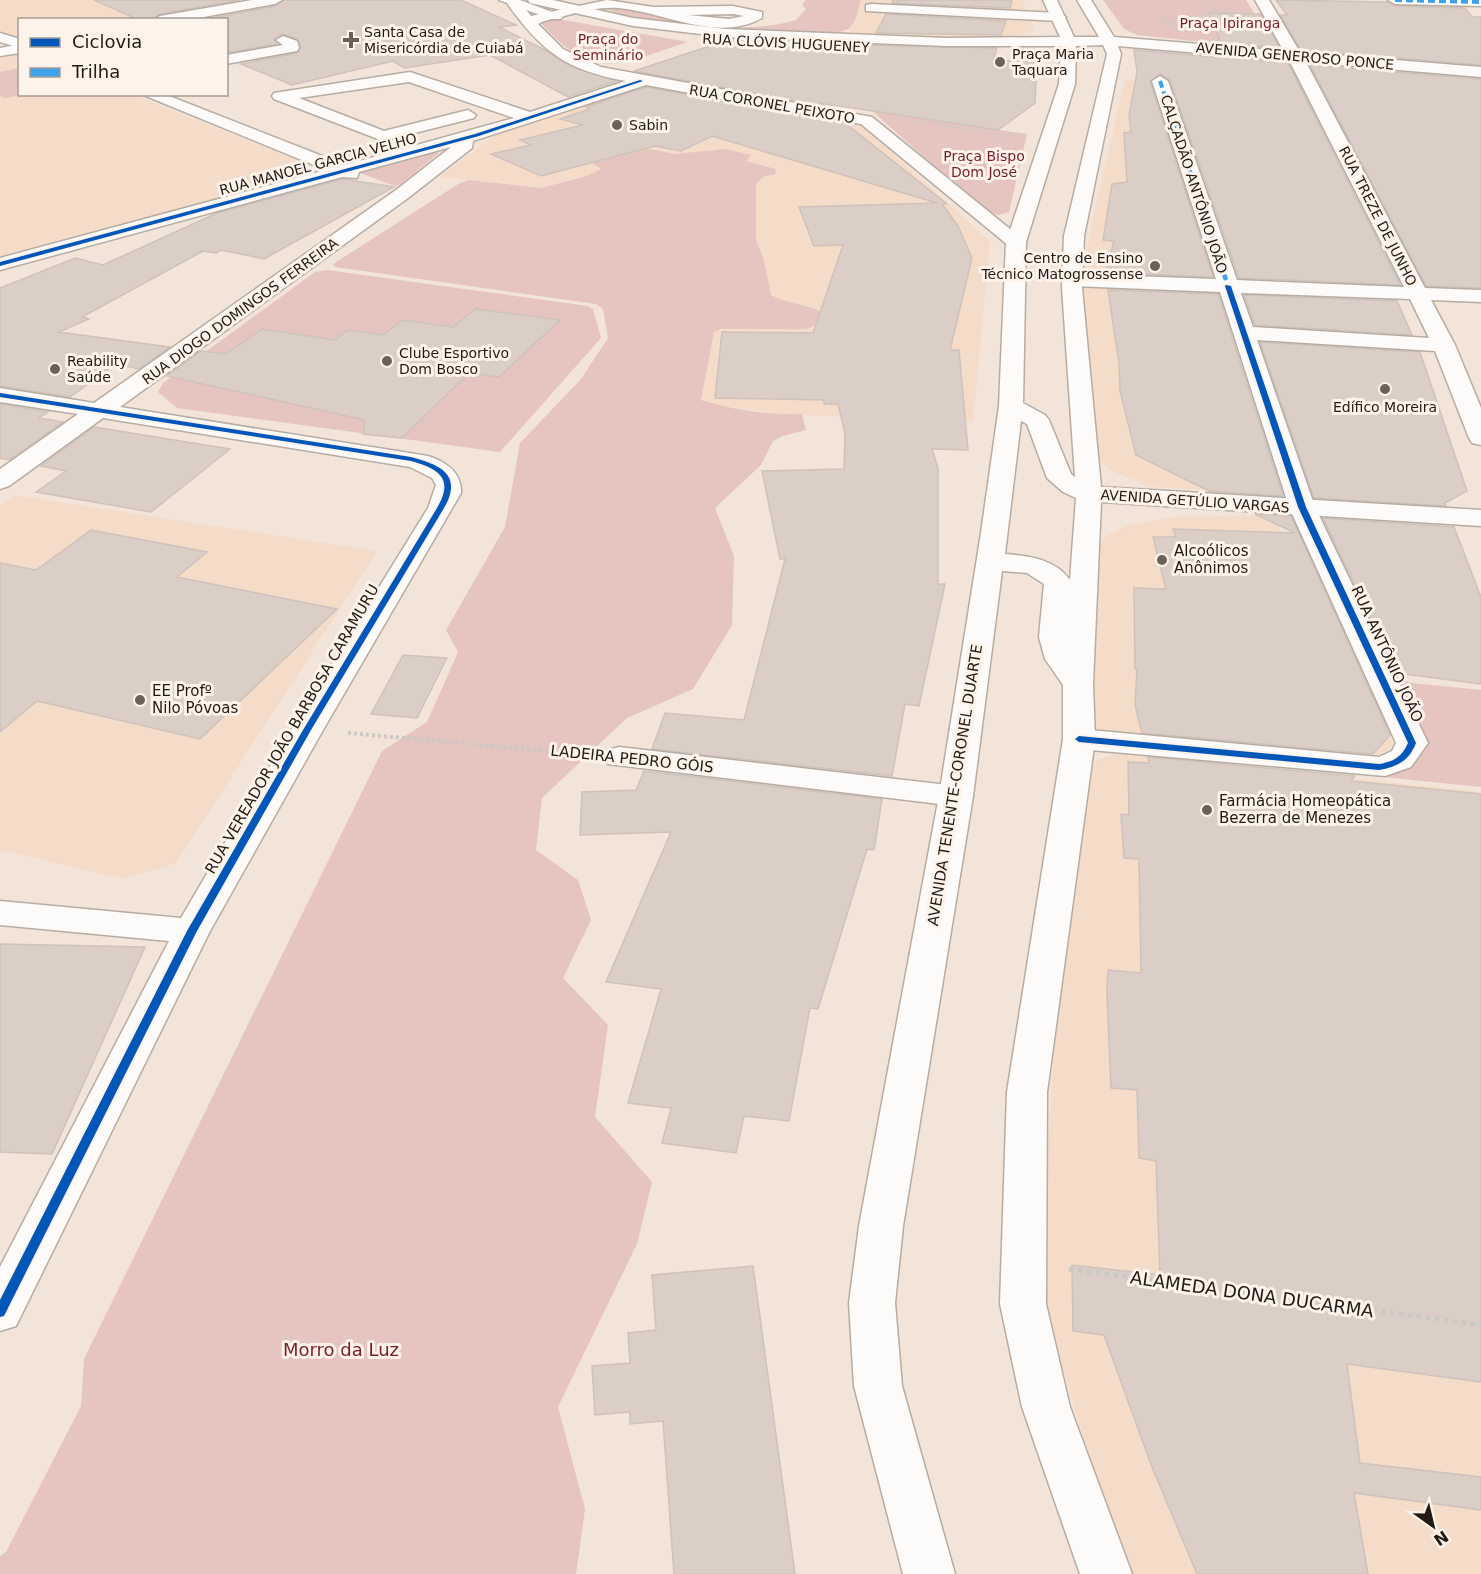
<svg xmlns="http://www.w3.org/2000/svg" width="1481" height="1574" font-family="'DejaVu Sans',sans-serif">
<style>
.built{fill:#f4dcc9}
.green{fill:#e6c5c1}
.building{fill:#dbcec7;stroke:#cec2bb;stroke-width:1.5}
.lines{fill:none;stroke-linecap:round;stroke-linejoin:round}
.minor-casing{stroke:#b7aca3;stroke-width:3}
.major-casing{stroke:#b7aca3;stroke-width:3}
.path-far3{stroke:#ccc9c5;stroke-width:1.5;stroke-dasharray:1.5 1.5;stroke-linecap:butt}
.path-far2{stroke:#ccc9c5;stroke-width:2;stroke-dasharray:1.5 1.5;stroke-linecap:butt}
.path-far1{stroke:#ccc9c5;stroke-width:4;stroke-dasharray:3 3;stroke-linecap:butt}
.path{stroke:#ccc9c5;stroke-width:5;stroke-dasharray:4.5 4.5;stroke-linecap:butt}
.minor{fill:#fdfbf9;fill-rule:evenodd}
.major{fill:#fdfbf9;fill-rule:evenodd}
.quiet-far1{stroke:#3ea2ea;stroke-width:4;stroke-dasharray:7 4;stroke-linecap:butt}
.quiet{stroke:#3ea2ea;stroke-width:4.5;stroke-dasharray:9 4.5;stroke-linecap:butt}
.cycleway-casing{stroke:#fdf3eb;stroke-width:4}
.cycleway{fill:#0057b8;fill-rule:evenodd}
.poi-dot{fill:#6b6158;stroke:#fdf3eb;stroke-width:2}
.labels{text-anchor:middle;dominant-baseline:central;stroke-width:6;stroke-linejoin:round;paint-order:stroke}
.far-park-label{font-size:14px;fill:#741e2c;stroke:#fdf3eb}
.far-poi-label{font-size:14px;fill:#231a13;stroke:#fdf3eb;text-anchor:start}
.far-street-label{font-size:14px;fill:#231a13;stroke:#fdf3eb}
.poi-label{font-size:15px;fill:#231a13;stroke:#fdf3eb;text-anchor:start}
.street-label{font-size:15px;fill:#231a13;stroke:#fdf3eb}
.near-street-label{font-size:18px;fill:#231a13;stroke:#fdf3eb}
.near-park-label{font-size:18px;fill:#741e2c;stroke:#fdf3eb}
</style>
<rect width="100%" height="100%" fill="#f2e4d8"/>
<path class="built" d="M0,0H239L141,19L20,20L19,41L0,33Z
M846,0H1022L1035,28L1017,38L985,41L852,37Z
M19,51L20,94L134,95L326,172L0,258V55Z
M1125,79L1151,81L1218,282L1081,272Z
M642,85L841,118L860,124L990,241L973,422L782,414L723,407L701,400L713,332L811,306L782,301L771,295L764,260L756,240V183L763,177L775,174L776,169L746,161L750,155L713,149L696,154H675L650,149L592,162L602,169L587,176L541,188L440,177L495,135Z
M1079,284L1220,289L1272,493L1152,487L1113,472L1097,460Z
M14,495L377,551L176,863L125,879L0,850V505Z
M1273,515L1393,744L1388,751L1376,755L1087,734L1095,551L1106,536L1129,525L1174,517Z
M1118,754L1481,792V1574H1128L1118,1551L1039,1290L1056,1025L1087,767L1102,758Z"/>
<path class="green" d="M806,0H860C859,9 856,23 848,29C825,43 632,25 607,9C624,6 641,14 657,17C700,26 754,33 796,20L806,9L802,5Z
M1103,0H1246L1275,46L1261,48L1137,35L1124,29Z
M547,19H558L688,42C620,63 595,85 541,23Z
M19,68L20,94L22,95L5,98L0,96V72Z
M872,111L1027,134L1009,212L999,215L986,212Z
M650,149L675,154L726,149L751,155L746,161L776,169L775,174L763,177L756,184V240L764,260L771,295C787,304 805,303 821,312L818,324L806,329H721L714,332L701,400C733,410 768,415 802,414L806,430L783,436L773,441L761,465L715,508L734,556L732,625L693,689L627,718L542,798L536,850L578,880L591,920L563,978L608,1025L595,1117L652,1182L637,1244L558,1407L585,1509L576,1574H0V1556L6,1552L81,1406L84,1359L382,751L427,722L458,652L446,630L505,527L520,443L581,379L608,338L603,309L596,304L335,267L333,264L460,183L469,180L541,188L587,176L601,169L591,162L637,150Z
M435,152L439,153L401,184L395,186L360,173Z
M327,270L588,306L593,309L601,338L500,452L177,408L158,392L163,383L315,272Z
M1390,676L1412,683L1481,690V787L1383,777L1379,767L1400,761Z"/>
<path class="building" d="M94,0H239L160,14L151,20H139Z
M284,0H461L516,25L499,27L545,50L570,66L617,81L568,97L490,55L404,68L393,61L292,85L241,64L297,53L301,47L298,39L282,34L274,39L277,44L226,53V20H202L275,6Z
M893,0H1012L1010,8L892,3Z
M1276,0L1387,2L1395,6L1465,8L1472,17H1481V65L1301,50L1280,15H1287Z
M1209,13L1261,14L1280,48L1221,43Z
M886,14L1006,21L1001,35L876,33Z
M731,39L772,41L769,45L864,55L869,45L997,48L993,60L1037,62L1035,103L998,130L820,103L823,106L634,71Z
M1134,50L1288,63L1400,285L1239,278L1170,80L1161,74L1150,82L1213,277L1105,273L1114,241L1103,240L1112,184L1127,182L1124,133L1131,132L1129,116L1137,72Z
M1310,65L1481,79V288L1426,286Z
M646,87L845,123L947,204H942L958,226L972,258L950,350H959L968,450L932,449L938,468V584H945L919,706L905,704L892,776L652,749L665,713L744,720L785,559H780L762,471L844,469L845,433L838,404H824V400L715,398L722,332L813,333L843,245L814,246L799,207L937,203L712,136L681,151L655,146L541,176L491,154L531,145L520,140L583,125L560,119L590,109L586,107Z
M343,179L394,187L264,259L221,250L216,253L203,251L82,317L89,319L59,332L170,347L138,369L122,365L123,359L70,397L0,386V288L75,258L103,265L217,213Z
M1108,290L1218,294L1283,496L1209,491L1136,455L1120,391L1119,363Z
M1244,295L1397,301L1412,335L1255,325Z
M475,309L560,320L499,377L469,373L402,438L363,434L365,420L167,376L201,351L226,354L262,329L335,340L348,330L383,335L402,320L453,327Z
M1260,342L1420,352L1467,491L1445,503L1446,506L1314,498Z
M0,404L48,412L39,418L63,422L9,460L0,458Z
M94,427L230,449L151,512L36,492L66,471L41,466Z
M1255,514L1291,516L1390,735L1373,754L1142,733L1135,705L1137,669H1135L1134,588L1166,589L1153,537H1176L1173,529L1295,533Z
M1323,518L1454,527L1481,597V684L1397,673Z
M91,530L207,552L177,577L337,609L200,739L37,701L0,732V563L36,570Z
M403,655L447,658L417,718L371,714Z
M1148,757L1355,776L1351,781L1481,794V1382L1347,1364L1360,1463L1481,1477V1510L1354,1493L1368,1574H1197L1152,1467L1104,1335L1073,1331L1072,1265L1160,1275L1156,1161L1139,1158L1137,1090L1111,1088L1107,991L1108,970L1141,973L1139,859L1124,858L1121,814L1129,815L1128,762L1149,763Z
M644,771L882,799L874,850L867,849L818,1009L810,1008L789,1121L744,1116L736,1153L662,1143L671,1108L628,1103L661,989L606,982L671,832L580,835L582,792L636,790Z
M0,944L145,947L52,1154L0,1152Z
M753,1266L795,1574H674L663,1421L630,1424V1412L595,1415L592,1366L630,1363L628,1333L656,1330L652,1275Z"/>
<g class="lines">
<g class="minor-casing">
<path id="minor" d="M510,0H519L531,16L607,0L653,7L733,6L762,12V18C717,43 665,12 618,8C602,7 584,11 568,15C558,18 547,19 538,24L563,49L601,67L872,117L1026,242L1023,246H1009L861,124L646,85L473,141L472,148L408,198L120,407L428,456C446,462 462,472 461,493L323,730L210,931L16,1326L0,1331V1267L169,941L0,925V901L181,918L291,730L428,508L436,485L432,478L410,467L103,418L9,486L0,489V469L78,414L0,402V388L94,403L396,190L451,147L359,172L357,178L342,177L0,270V258L326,170L141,94H164L345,165L514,118L409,82L299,98L384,131L468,110L476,115L474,118L383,141L274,99L272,96L274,93L410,72L530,112L626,81C566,70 542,52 507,3ZM733,14L744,16L729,19L688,15Z
M1255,0H1269L1307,64L1425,288L1481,290V302L1431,300L1455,345L1481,408V445L1472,443L1469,438L1435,351L1257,340L1315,507L1428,743L1411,767L1385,776L1079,749L1068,746L1063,739L1068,732L1079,729L1379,757L1392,751L1396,743L1289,507L1220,292L1073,286L1066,284L1063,280L1066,276L1073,274L1216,279L1152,81L1160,76L1168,81L1237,280L1404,287L1291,64ZM1241,293L1410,299L1429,338L1253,327Z
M1388,0H1481V6L1395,4Z
M871,4L1059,13L1066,17L1059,21L866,11V5Z
M0,33L20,39V48L0,42Z
M283,36L297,41L299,48L297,51L226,64V55L283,45L276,40Z
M619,747L956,786L968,789L973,796L968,803L956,806L608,764L603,757L608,750Z"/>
</g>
<g class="major-casing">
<path id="major" d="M252,0H282L275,4L187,20H153L160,16Z
M499,0H520L563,16L561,19H551Z
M528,0H553L633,18L726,29L946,38L1060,37L1043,0H1057L1074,37H1099L1077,0H1091L1114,37L1481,67V77L1118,46L1121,54L1084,236L1082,288L1101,487L1481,510V526L1101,502L1093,684L1095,739L1047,1092L1046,1304L1070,1407L1132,1574H1080L1022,1407L1000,1304L1007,1092L1063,739V685L1045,659L1039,637L1044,584L1027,573L1002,571L973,796L903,1226L895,1303L902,1386L955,1574H903L854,1386L849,1303L859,1226L939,796L981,533L999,406L1006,242L1059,84L1061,46H946L726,37L633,26L530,3ZM1103,45L1107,54L1064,236L1062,288L1075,477L1071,474L1049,420L1045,415L1023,403L1026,242L1075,84L1076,46ZM1021,421L1027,424L1047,478L1063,492L1076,498L1070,580C1055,559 1029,556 1005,554Z
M20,44V53L0,56V48Z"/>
</g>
<path class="path-far3" d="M1191,0L1216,9
M1207,11L1232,12L1243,18L1218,21L1199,16Z
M1166,16L1190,20L1170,23L1159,18Z
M915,121L1004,135
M948,149L1010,154
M983,171L992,145L1004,135L1017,136"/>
<path class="path-far2" d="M981,176L983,169"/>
<path class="path-far1" d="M348,733L583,754"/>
<path class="path" d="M1069,1269L1481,1325"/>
<use href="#minor" class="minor"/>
<use href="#major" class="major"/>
<path class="quiet-far1" d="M1395,0L1481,2
M1160,81L1190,171"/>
<path class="quiet" d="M1189,169L1228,286"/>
<g class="cycleway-casing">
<path id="cycleway" d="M640,80L643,81L479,136L0,266V262L475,134Z
M1226,285L1231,286L1306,507L1416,743C1409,761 1397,767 1379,770L1079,742L1075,739L1079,736L1379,764C1393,762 1402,757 1408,743L1298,507L1225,286Z
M0,393L411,457C441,465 463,475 444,508L311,730L197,931L4,1316L0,1317V1300L187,931L303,730L437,508C454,479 440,469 411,461L0,397Z"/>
</g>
<use href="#cycleway" class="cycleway"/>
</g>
<g class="poi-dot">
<path d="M348 31h6v6h6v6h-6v6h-6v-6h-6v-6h6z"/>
<circle cx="1000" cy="62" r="6"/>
<circle cx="617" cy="125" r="6"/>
<circle cx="1155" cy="266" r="6"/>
<circle cx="387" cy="361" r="6"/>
<circle cx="55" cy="369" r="6"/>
<circle cx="1385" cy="389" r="6"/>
<circle cx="1162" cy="560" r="6"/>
<circle cx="140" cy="700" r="6"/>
<circle cx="1207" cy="810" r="6"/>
</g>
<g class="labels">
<g class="far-park-label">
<text x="1230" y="23">Praça Ipiranga</text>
<text x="608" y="39">Praça do<tspan x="608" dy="16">Seminário</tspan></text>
<text x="984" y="156">Praça Bispo<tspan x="984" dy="16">Dom José</tspan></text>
</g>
<g class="far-poi-label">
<text x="364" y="32">Santa Casa de<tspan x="364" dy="16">Misericórdia de Cuiabá</tspan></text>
<text x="1012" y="54">Praça Maria<tspan x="1012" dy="16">Taquara</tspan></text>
<text x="629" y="125">Sabin</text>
<text x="1143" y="258" text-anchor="end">Centro de Ensino<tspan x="1143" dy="16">Técnico Matogrossense</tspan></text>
<text x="399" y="353">Clube Esportivo<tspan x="399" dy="16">Dom Bosco</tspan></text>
<text x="67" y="361">Reability<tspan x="67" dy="16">Saúde</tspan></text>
<text x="1385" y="407" text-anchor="middle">Edífico Moreira</text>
</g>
<g class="far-street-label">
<text transform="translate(786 43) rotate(3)">RUA CLÓVIS HUGUENEY</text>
<text transform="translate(1295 56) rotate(5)">AVENIDA GENEROSO PONCE</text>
<text transform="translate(772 104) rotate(10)">RUA CORONEL PEIXOTO</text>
<text transform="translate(318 164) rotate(-15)">RUA MANOEL GARCIA VELHO</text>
<text transform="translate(1194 184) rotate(72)">CALÇADÃO ANTÔNIO JOÃO</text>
<text transform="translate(1378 216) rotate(63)">RUA TREZE DE JUNHO</text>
<text transform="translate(240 311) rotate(-36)">RUA DIOGO DOMINGOS FERREIRA</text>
<text transform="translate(1195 501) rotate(4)">AVENIDA GETÚLIO VARGAS</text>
</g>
<g class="poi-label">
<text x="1174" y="551">Alcoólicos<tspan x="1174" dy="17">Anônimos</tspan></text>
<text x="152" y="691">EE Profº<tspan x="152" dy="17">Nilo Póvoas</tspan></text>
<text x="1219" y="801">Farmácia Homeopática<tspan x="1219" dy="17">Bezerra de Menezes</tspan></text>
</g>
<g class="street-label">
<text transform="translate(1387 654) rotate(65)">RUA ANTÔNIO JOÃO</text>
<text transform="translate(292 729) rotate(-60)">RUA VEREADOR JOÃO BARBOSA CARAMURU</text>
<text transform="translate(632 759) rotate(6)">LADEIRA PEDRO GÓIS</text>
<text transform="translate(955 785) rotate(-81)">AVENIDA TENENTE-CORONEL DUARTE</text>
</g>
<g class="near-street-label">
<text transform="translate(1252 1294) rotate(8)">ALAMEDA DONA DUCARMA</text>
</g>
<g class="near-park-label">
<text x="341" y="1349">Morro da Luz</text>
</g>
</g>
<rect x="18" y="18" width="210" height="78" fill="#fdf3eb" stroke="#a69c95" stroke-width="1.5"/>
<rect x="30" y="38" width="30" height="9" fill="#0057b8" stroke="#a69c95" stroke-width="1.5"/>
<text x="72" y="48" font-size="18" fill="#231a13">Ciclovia</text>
<rect x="30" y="68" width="30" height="9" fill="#3ea2ea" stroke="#a69c95" stroke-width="1.5"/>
<text x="72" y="78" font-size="18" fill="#231a13">Trilha</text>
<g transform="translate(1433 1526) rotate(146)" stroke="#fdf3eb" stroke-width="4.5" paint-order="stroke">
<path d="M0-4.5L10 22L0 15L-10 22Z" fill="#231a13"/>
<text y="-9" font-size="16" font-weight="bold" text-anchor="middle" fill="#231a13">N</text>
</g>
</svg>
